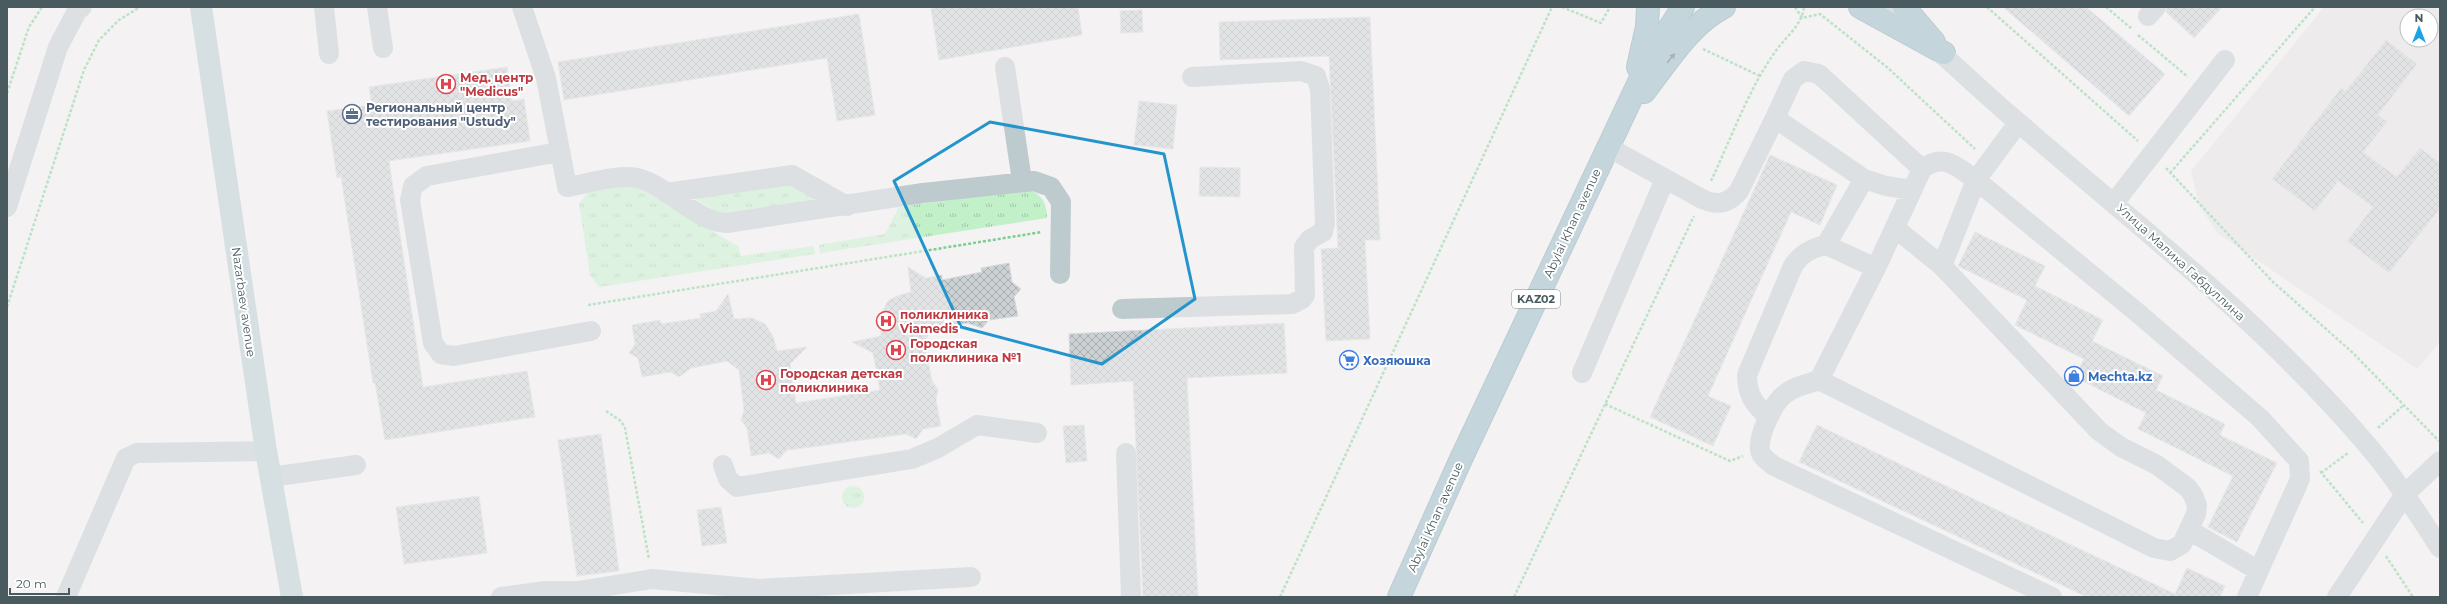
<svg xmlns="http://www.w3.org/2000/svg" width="2447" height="604" font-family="Montserrat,sans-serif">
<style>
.education{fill:#e5e3e5;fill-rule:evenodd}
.grass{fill:url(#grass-tufts)}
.building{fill:url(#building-cross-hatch);stroke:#d6dadd}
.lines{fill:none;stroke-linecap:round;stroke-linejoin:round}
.highway-casing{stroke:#759dac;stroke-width:24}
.path{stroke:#79cf91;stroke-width:2.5;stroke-dasharray:3 2;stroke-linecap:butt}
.minor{stroke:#becbce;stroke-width:20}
.major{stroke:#b2c9d0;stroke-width:22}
.highway{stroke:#8ab1c0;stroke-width:22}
.oneway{fill:#50646a}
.marked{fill:none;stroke:#2495cc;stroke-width:3;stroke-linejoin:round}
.labels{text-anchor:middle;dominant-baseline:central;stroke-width:4;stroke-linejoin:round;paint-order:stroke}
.shield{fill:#fff;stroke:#808c90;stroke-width:1}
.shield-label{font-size:11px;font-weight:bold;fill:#4a5b60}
.health-label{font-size:12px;font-weight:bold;fill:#be3a42;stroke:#fff;text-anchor:start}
.service-label{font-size:12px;font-weight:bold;fill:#4e5e75;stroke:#fff;text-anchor:start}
.street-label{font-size:12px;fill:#4a5b60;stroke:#fff}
.shop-label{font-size:12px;font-weight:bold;fill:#366cbe;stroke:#fff;text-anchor:start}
</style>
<defs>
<pattern id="grass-tufts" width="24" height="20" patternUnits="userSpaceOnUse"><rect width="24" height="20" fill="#c2f1c9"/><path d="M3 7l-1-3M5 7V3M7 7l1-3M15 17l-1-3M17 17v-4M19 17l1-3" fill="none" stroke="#a0c6a7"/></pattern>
<pattern id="building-cross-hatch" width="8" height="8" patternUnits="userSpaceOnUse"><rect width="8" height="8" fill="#ccd1d4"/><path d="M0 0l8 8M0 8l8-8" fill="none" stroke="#a8adaf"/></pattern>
</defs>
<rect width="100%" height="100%" fill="#f4f2f3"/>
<path class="education" d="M2324,7H2436L2440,10V342L2417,369L2217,233L2199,205L2191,171ZM2407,16H2431V40H2407Z"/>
<path class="grass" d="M785,180L818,199L722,215L691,196Z
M632,182L739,247L740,256L814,246L815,254L599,287L590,275L579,204L592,188Z
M1027,189C1042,194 1047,203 1047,218L820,253L819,245L885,234L899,207Z
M842 497a11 11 0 1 1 22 0a11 11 0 1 1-22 0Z"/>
<path class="building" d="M942,7H1078L1082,35L939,60L931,9Z
M2003,7H2086L2165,74L2129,116Z
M2167,7H2222L2194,38L2166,12Z
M1142,10L1143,32L1121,33L1120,11Z
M859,14L875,115L837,121L827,58L564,100L558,62Z
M1370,17L1380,240H1365L1370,339L1326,341L1321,249L1338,248L1329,56L1220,60L1219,22Z
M2386,40L2417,64L2378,115L2387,122L2363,152L2397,177L2420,148L2440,163V208L2389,273L2347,241L2373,207L2338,181L2315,211L2272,179L2341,88L2346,91Z
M507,67L512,101L524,99L530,141L389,161L423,387L527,371L535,417L385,440L375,383H373L341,177L337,178L327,111L372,105L369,87Z
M1139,101L1177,105L1173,149L1134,145Z
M1770,155L1837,185L1820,225L1791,212L1708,396L1731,406L1713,446L1650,417Z
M1200,167L1240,168V197L1199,196Z
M1975,232L2045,266L2035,286L2103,320L2092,341L2163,376L2156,390L2225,424L2220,435L2277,463L2237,542L2208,527L2233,476L2138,429L2146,413L2075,377L2084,359L2015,325L2027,300L1958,266Z
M1009,263L1012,282L1021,289L1014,297L1018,316L989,320L982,328L968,323L932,329L924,342L932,381L938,389L936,400L941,426L923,429L916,439L906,434L804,448L787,450L779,459L769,453L751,456L747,428L741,420L744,410L739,370L727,361L691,368L679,377L670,372L642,377L638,358L629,353L635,344L632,325L660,320L661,324L701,318L700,314L716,311L728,294L734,319L752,318L765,324L773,336L777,351L807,347L790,364L796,403L880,390L873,353L852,342L881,336V314L888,301L897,296L911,292L908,267L926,278L942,275V280L982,272L981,268Z
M1284,323L1287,373L1187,378L1198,597H1143L1133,381L1071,385L1069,334Z
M1084,425L1087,461L1066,463L1063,426Z
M1817,425L2175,594L2187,568L2225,586L2220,597H2087L1799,462Z
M601,434L619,571L577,576L558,440Z
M479,496L487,553L404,564L396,507Z
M721,507L727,543L702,546L697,510Z"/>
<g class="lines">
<g class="highway-casing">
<path id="highway" d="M1860,7L1944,53
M1904,7L1934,42
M1638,67L1647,27L1648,7
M1644,92C1667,63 1690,24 1724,7
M1399,597L1461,459L1639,82L1654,52L1683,7"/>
</g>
<path class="path" d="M1562,7L1601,23L1610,7
M1795,7L1802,18L1820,14L1888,68L1975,149
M1987,7L2138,141
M2106,7L2132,29
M2138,35L2188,77
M1703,49L1760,76
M7,93L29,27L42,7
M2166,168L2273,282L2352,352L2439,441
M2170,173L2315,7
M1711,181C1731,139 1748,90 1775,52C1785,37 1802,26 1804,7
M588,305L1042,232
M7,307L84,70L99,40L119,20L140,7
M1605,404L1730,461L1743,456
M606,411L621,421L625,428L649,559
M2378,428L2404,405
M2320,471L2363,523
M2321,473L2348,453
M2386,556L2413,597
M1280,597L1552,7
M1514,597L1694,216"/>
<path class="minor" d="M324,7L329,54
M377,7L383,48
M522,7L546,78L567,187C586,184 618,174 637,178C668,185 695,222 727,223L923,193L1034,181L1051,187L1061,202L1060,274
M1889,7C1934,45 1975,86 2020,124C2137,225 2262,322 2363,440C2392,473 2416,511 2440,548
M2148,16L2156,7
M1005,67L1022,181
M1775,118L1793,79L1804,71L1819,74L1922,169
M1608,147L1702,199C1717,206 1728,204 1739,191L1775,118L1864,179L1826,245C1811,248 1801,254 1793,266L1747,375C1747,395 1754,404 1768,417
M559,152L427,176L413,186L410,200L433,343L441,354L454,356L591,331
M1864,179L1886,186L1912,190
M666,193L792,175L847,206
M2114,203L2225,60
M7,207L58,47L77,11L82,7
M1895,228L1942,266
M1826,245L1876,268
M1122,309L1292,304L1302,299L1305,295L1304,247L1310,239L1323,232L1325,223L1320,89L1316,76L1301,71L1192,77
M1582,373L1665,179
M1819,380L2154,548L2170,551L2182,544L2196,514L2197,505L2193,495L2188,488L2157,465L2121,447L2099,431L1942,266L1976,180L2018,123
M1126,453L1131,597
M723,465L728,479L737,487L912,459L938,448L977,425L1037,433
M271,477L356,465
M2189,530L2259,571
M66,597L126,458L137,453L266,451
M501,597L545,591H578L652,579L760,589L971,577
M2052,597L1774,466C1768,461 1761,457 1760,450C1758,435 1773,403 1785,394C1794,386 1808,384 1819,380L1876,268L1922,169C1944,152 1957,167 1976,180L2139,314L2260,418L2299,461L2300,479L2247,597
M2337,597L2405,494L2440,461"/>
<path class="major" d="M201,7L266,451L292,597"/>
<use href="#highway" class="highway"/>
</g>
<defs><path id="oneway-solid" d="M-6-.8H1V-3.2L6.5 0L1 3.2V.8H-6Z"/></defs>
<use class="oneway" href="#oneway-solid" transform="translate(1671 58) rotate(-51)"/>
<path d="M0 0H2447V604H0ZM990,122L1164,154L1195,299L1102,364L961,327L894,181Z" fill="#f4f2f3" fill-opacity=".55" fill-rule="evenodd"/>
<path class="marked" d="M990,122L1164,154L1195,299L1102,364L961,327L894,181Z"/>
<defs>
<g id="hospital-ring" transform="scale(1)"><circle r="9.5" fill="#fff" stroke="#e0444e" stroke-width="1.5"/><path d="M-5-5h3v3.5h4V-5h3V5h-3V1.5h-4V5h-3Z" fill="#e0444e"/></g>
<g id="office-ring" transform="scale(1)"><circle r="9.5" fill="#fff" stroke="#5c6f8a" stroke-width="1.5"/><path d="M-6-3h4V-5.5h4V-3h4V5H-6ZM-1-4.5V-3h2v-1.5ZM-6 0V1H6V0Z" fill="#5c6f8a"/></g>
<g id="supermarket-ring" transform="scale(1)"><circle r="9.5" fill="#fff" stroke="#3f7fe0" stroke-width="1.5"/><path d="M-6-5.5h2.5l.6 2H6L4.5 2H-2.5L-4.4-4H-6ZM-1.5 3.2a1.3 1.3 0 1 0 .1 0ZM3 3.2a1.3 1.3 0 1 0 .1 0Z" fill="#3f7fe0"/></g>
<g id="shop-ring" transform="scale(1)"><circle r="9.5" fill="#fff" stroke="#3f7fe0" stroke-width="1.5"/><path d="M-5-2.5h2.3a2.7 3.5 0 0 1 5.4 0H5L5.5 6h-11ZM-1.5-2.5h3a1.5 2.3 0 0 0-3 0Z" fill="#3f7fe0"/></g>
</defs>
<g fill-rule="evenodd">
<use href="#hospital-ring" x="446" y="84"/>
<use href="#office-ring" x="352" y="114"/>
<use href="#hospital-ring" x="886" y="321"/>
<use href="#hospital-ring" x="896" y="350"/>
<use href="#supermarket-ring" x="1349" y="360"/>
<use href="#shop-ring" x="2074" y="376"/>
<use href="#hospital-ring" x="766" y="380"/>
</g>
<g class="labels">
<rect class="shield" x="1512" y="290" width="48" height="18" rx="3"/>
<g class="shield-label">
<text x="1536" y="299">KАZ02</text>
</g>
<g class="health-label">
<text x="460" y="77">Мед. центр<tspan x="460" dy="14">"Medicus"</tspan></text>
<text x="900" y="314">поликлиника<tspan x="900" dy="14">Viamedis</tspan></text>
<text x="910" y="343">Городская<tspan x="910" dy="14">поликлиника №1</tspan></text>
<text x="780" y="373">Городская детская<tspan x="780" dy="14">поликлиника</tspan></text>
</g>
<g class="service-label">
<text x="366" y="107">Региональный центр<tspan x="366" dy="14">тестирования "Ustudy"</tspan></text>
</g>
<g class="street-label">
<text transform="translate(1572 223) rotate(-65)">Abylai Khan avenue</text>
<text transform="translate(2181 262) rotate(42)">Улица Малика Габдуллина</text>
<text transform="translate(244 302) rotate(82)">Nazarbaev avenue</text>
<text transform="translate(1435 517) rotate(-66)">Abylai Khan avenue</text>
</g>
<g class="shop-label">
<text x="1363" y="360">Хозяюшка</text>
<text x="2088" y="376">Mechta.kz</text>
</g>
</g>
<rect width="2447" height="604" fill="none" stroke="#4a5b60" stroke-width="16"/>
<g transform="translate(2419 28)"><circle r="19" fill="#ffffff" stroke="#b7bdbf"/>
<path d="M0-3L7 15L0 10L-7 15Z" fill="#1aa4e7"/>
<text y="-6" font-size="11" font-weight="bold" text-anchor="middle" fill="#4a5b60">N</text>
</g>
<path d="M10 588v6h59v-6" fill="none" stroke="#4a5b60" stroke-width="2"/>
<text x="16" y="588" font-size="12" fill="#4a5b60" stroke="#ffffff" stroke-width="3" paint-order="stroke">20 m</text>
</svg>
